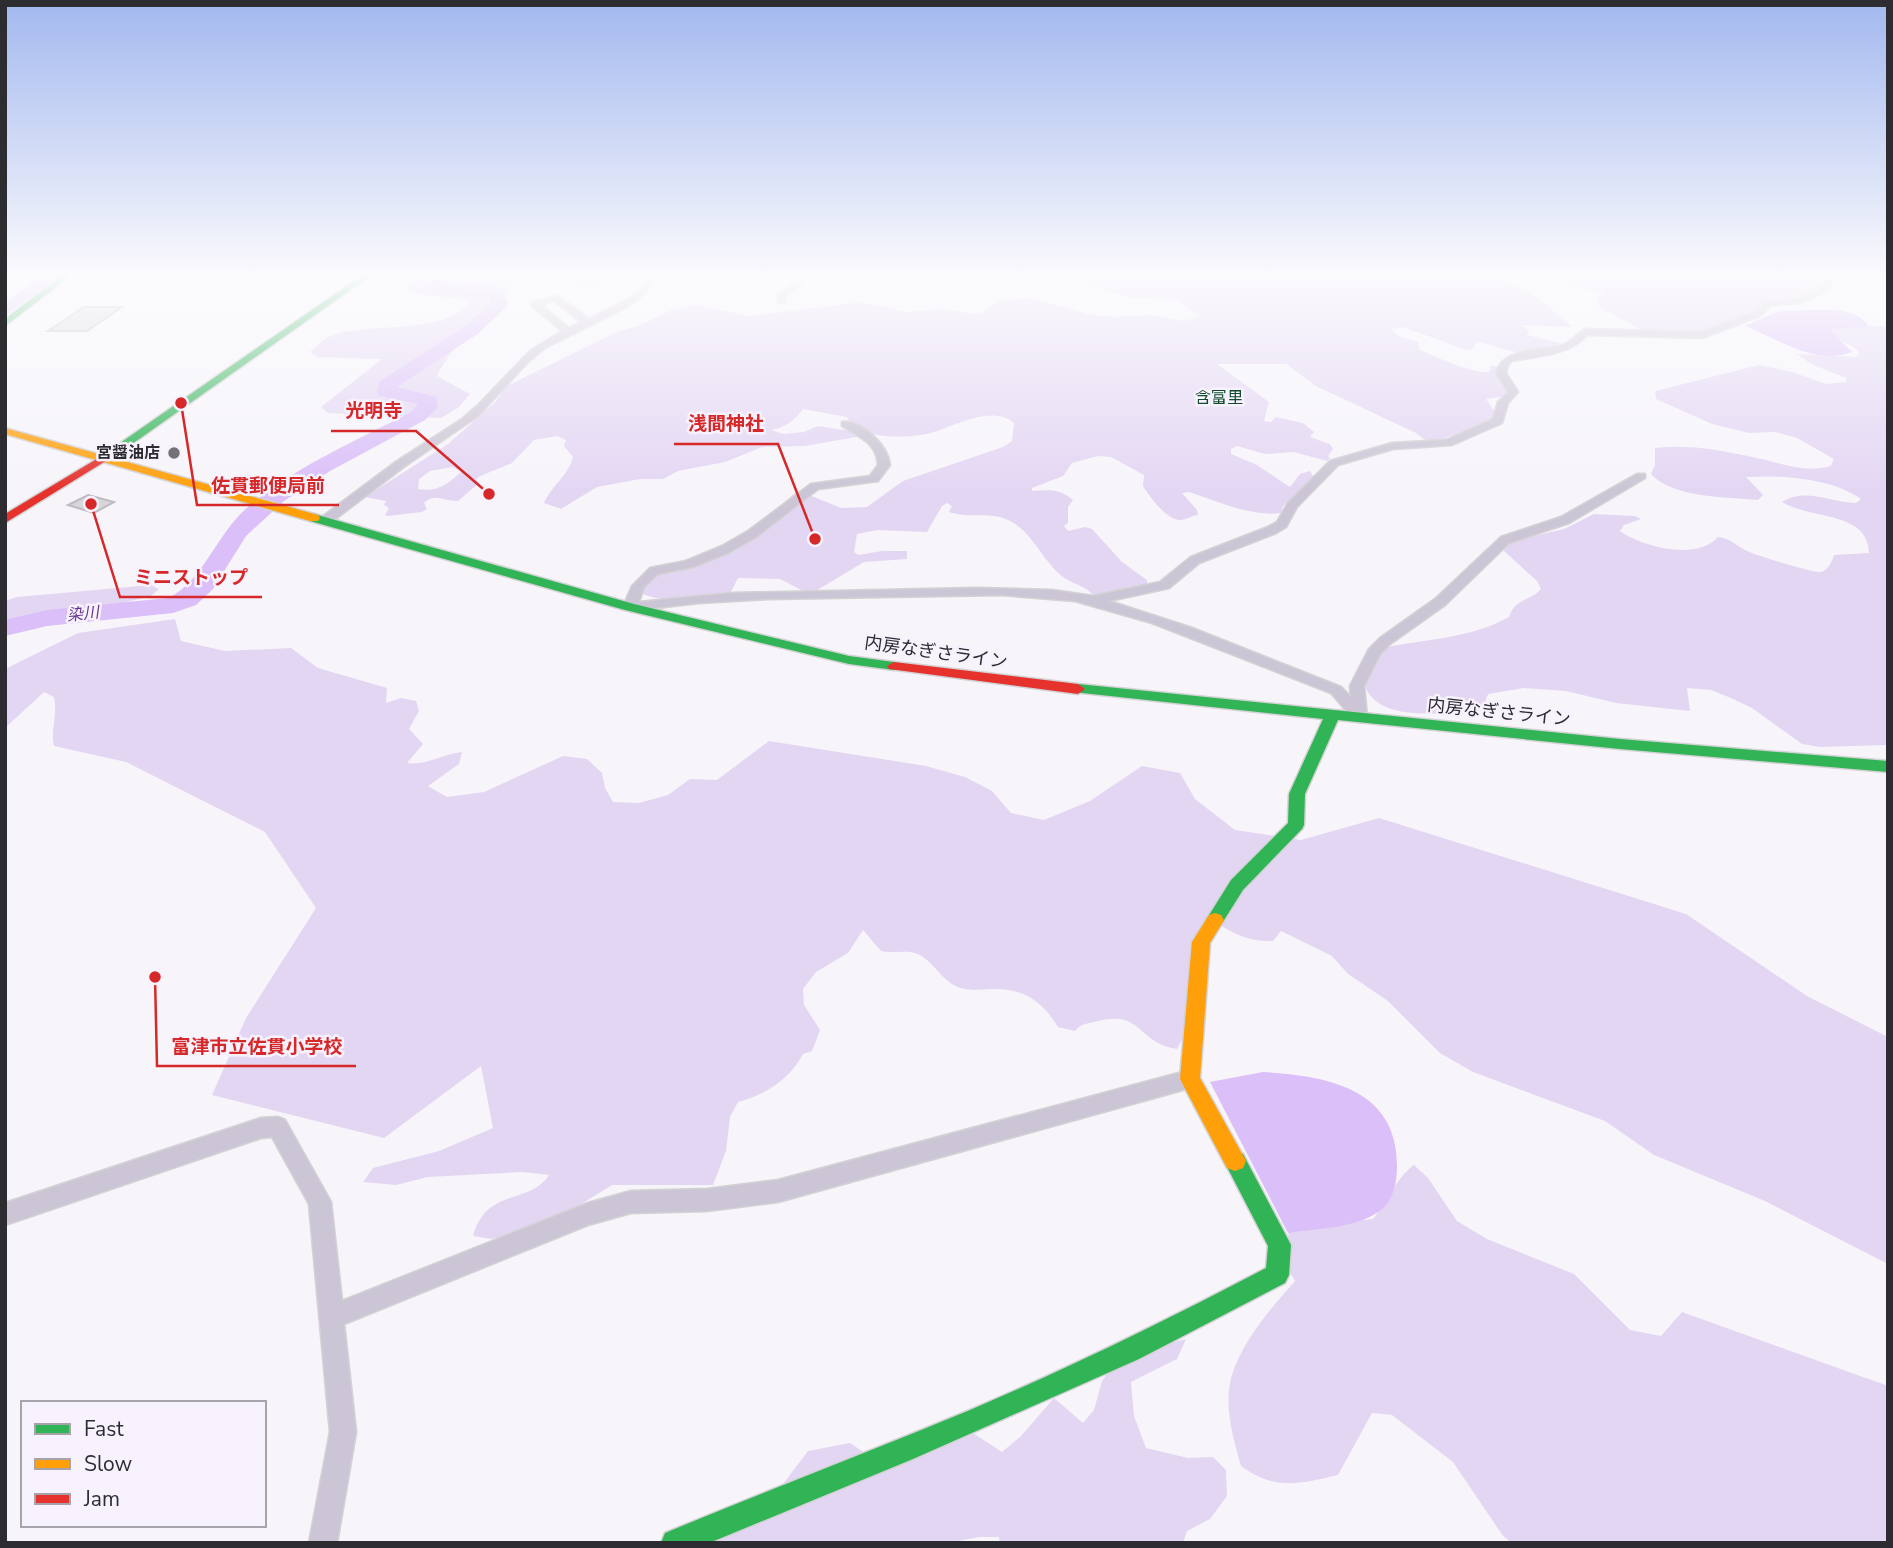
<svg xmlns="http://www.w3.org/2000/svg" width="1893" height="1548" font-family="'Nunito Sans','Noto Sans JP',sans-serif">
<style>
.green{fill:#e3d6f3;fill-rule:evenodd}
.water{fill:#dabff8}
.lines{fill:none;stroke-linecap:round;stroke-linejoin:round}
.river{fill:#dabff8;fill-rule:evenodd}
.building{fill:#d8d6da;stroke:#bebcc0;stroke-width:2}
.street-casing{stroke:#d3d2d5;stroke-width:3}
.fast-casing{stroke:#d3d2d5;stroke-width:3}
.slow-casing{stroke:#d3d2d5;stroke-width:3}
.jam-casing{stroke:#d3d2d5;stroke-width:3}
.street{fill:#ccc5d5;fill-rule:evenodd}
.fast{fill:#30b455;fill-rule:evenodd}
.slow{fill:#ff9f0a;fill-rule:evenodd}
.jam{fill:#e5322d;fill-rule:evenodd}
.poi-dot{fill:#747277;stroke:#f7f2fd;stroke-width:2.5}
.labels{text-anchor:middle;dominant-baseline:central;stroke-width:5;stroke-linejoin:round;paint-order:stroke}
.far-neighbourhood-label{font-size:16px;fill:#104b2c;stroke:#f7f2fd}
.far-poi-label{font-size:16px;font-weight:bold;fill:#2d2c30;stroke:#f7f2fd;text-anchor:end}
.far-water-label{font-size:16px;font-style:italic;fill:#64348e;stroke:#f7f2fd}
.street-label{font-size:18px;fill:#2d2c30;stroke:#f7f2fd}
.leader{fill:none;stroke:#d62828;stroke-width:2.5}
.callout-dot{fill:#d62828;stroke:#f7f2fd;stroke-width:2.5}
.callout-label{font-size:19px;text-anchor:middle;font-weight:bold;fill:#d62828;stroke:#f7f2fd;stroke-width:5;stroke-linejoin:round;paint-order:stroke}
</style>
<rect width="100%" height="100%" fill="#f7f5fa"/>
<path class="green" d="M420,274H545C539,274 529,274 524,277C498,291 450,349 437,376L470,394L459,407L441,418L328,413L321,407L382,359L318,357L310,352C316,347 321,341 327,338C358,320 450,338 470,300L410,293L405,287Z
M583,274H662L579,289L573,282Z
M1045,274H1493C1523,285 1549,306 1572,327L1521,325L1529,331L1527,335L1560,343L1558,348L1522,354L1477,341L1473,349L1467,350L1403,327L1391,329L1398,336L1418,342L1420,350C1435,356 1478,377 1490,371L1491,365L1497,367L1498,377L1509,388L1507,396L1486,399L1497,415C1488,425 1461,434 1447,437L1445,441L1428,442L1416,433L1316,386L1286,364H1217L1269,402L1264,421L1271,422L1276,417L1303,423L1314,432L1310,437L1330,444L1333,449L1328,456L1330,458L1327,461L1294,452L1265,454L1237,446L1231,449V454L1257,465L1290,487L1300,474L1310,471L1314,478L1283,506L1281,513C1251,517 1217,501 1189,492L1182,493L1197,510L1198,515C1192,516 1187,519 1181,520C1167,521 1150,497 1143,486L1144,475L1111,457L1098,456L1072,463L1063,476L1032,488V491C1050,490 1059,488 1073,500L1068,507V523L1064,526L1068,531L1085,527L1092,529L1122,562L1147,580V585L1094,596C1085,585 1077,586 1066,579C1044,565 1033,531 1008,520C989,511 968,519 949,512L952,506L947,503L942,506L927,532L877,530L857,534L854,552L858,555L882,551H907V559L864,562L814,592L803,591L780,579L738,578L728,598C702,599 665,605 641,593L645,576L694,564L731,548L795,493L802,492L841,508L867,507L903,481L1003,447L1012,441L1014,423C989,402 947,432 921,435C900,438 857,439 847,417L803,409C794,421 786,427 771,430L783,434L804,432L818,426L851,431L862,436L805,446L762,447L725,462L678,471L663,479H640L597,487L561,509L544,503C552,485 568,476 573,457L564,446L566,440L557,436L534,440L512,463L480,476L476,479L479,483L458,501C446,502 435,492 424,503L427,509L422,512L388,516L385,515L389,508L384,505L386,501L365,497L448,444L495,402L507,386L619,331L635,327L672,310L696,305L749,316L861,302L907,312L945,309L972,314L981,313L1001,300L1033,298L1087,314L1112,317L1154,315L1184,321L1201,316L1178,300L1132,298ZM453,467L461,472C446,485 438,492 418,489L419,479L430,471Z
M1538,274H1838L1824,279L1820,288L1809,294H1797L1791,300C1747,302 1705,351 1654,335C1636,330 1623,317 1606,311L1599,307L1598,302L1603,292L1569,287Z
M1841,326H1888V745L1820,747L1802,744L1752,708L1731,698L1711,690L1687,688L1690,711L1616,703L1566,691L1524,688L1488,694L1484,705L1475,714C1440,711 1378,724 1364,684L1382,648C1424,639 1470,639 1509,617C1515,598 1529,602 1541,589L1537,581L1504,551L1508,542L1564,529L1594,514L1635,516L1641,519L1624,525L1620,531C1642,547 1697,561 1718,537C1731,538 1736,546 1747,551C1755,555 1816,574 1821,572C1828,570 1832,562 1834,555L1869,553C1868,511 1812,520 1782,502C1806,487 1831,503 1856,503L1861,499C1832,478 1781,475 1746,477L1763,495L1758,500C1726,497 1673,498 1651,474L1655,465V448C1687,444 1721,450 1752,457C1780,462 1803,474 1831,466L1834,459L1797,438L1775,432L1749,433L1712,424L1656,399L1655,391L1759,365L1792,372L1826,384L1846,382V378L1811,364L1797,354L1856,357L1860,353C1850,342 1833,339 1821,329Z
M151,585L159,589L151,596L5,632V601L17,597Z
M175,619L181,641L225,651L291,648L318,668L387,688L386,703L401,698L416,701L419,711L409,729L423,744L407,763C426,766 442,754 462,752L459,764L428,786L447,797L484,792L563,756L587,759L602,773L605,788L613,802L639,803L668,795L690,779L717,780L769,741L926,766L965,777L992,791L1011,813L1044,820L1090,801L1142,766L1180,773L1195,799L1235,830L1301,840L1379,818L1686,914L1807,996L1888,1037V1264L1765,1201L1654,1155L1605,1121L1473,1072L1440,1053L1388,1001L1348,974L1332,956L1281,931L1273,941C1250,942 1233,934 1214,921L1192,1021L1177,1049C1136,1043 1143,1008 1094,1022C1085,1024 1081,1024 1075,1031L1058,1027C1042,1001 1023,988 992,989C984,989 973,991 965,989C944,986 936,963 918,954C907,949 892,954 881,951L863,930L848,953L816,972L803,989L804,1005L820,1030L812,1051L803,1054C790,1079 765,1095 738,1102L730,1117L726,1151L713,1185H612L565,1214L538,1223L508,1237L491,1239L473,1236C486,1187 530,1205 549,1175L523,1172L428,1177L396,1185L363,1182L373,1168L439,1151L493,1128L481,1066L384,1138L212,1095L246,1018L316,908L265,832L126,762L54,746C50,729 58,718 54,697L44,692L5,728V669L78,633Z
M1414,1165L1428,1178L1457,1221L1487,1239L1574,1274L1630,1330L1661,1336L1682,1312L1888,1386V1543H1512L1503,1536L1453,1462L1392,1415L1372,1413L1338,1475C1299,1484 1275,1491 1241,1466C1233,1439 1223,1403 1232,1375C1243,1340 1271,1308 1295,1281L1283,1261L1290,1227L1373,1219C1387,1202 1396,1178 1414,1165Z
M1186,1339L1177,1359L1131,1382L1134,1416L1146,1448L1188,1458L1213,1457L1226,1470L1227,1496L1210,1519L1187,1531L1183,1543H1000L999,1537H979L947,1543H716L783,1484L808,1451L850,1443L871,1457L959,1424L1002,1452L1021,1436L1054,1398L1083,1423L1094,1410L1102,1381L1119,1356Z"/>
<path class="water" d="M1817,310C1836,310 1858,309 1869,327L1829,329L1852,352C1816,366 1778,339 1745,326L1779,311Z
M1263,1072C1327,1076 1398,1088 1397,1167C1397,1182 1393,1201 1381,1210C1356,1229 1317,1228 1288,1233L1210,1082Z"/>
<g class="lines">
<path class="river" d="M44,274H62L5,316V303Z
M438,274H457L444,284L499,288L505,294L508,305L479,333L397,387L436,397L438,407L425,420L330,471L284,501L246,536L213,589L196,605L173,613L47,626L5,636V620L47,610L168,598C203,582 216,534 248,507C296,466 356,441 411,412L418,404L380,396L377,392L380,381L467,325L490,304L489,297L429,293L426,284Z"/>
</g>
<path class="building" d="M84,307H122L87,331H48Z
M88,495L114,502L94,513L68,505Z"/>
<g class="lines">
<g class="street-casing">
<path id="street" d="M5,274H16L5,280Z
M655,274H702L657,281L637,300L623,309L545,348L528,362L478,416L405,466L330,523H322V517L397,461L462,419L478,405L530,351L562,331L532,306V302L558,296L589,319L631,297ZM554,301L581,322L569,328L541,305Z
M797,274H805L803,284L787,295L784,303H778L779,294L795,283Z
M1835,274H1847L1832,280L1829,290L1800,304L1772,305L1760,316L1702,338L1587,335C1570,355 1537,356 1512,361L1508,365L1506,373L1518,392L1508,403L1502,423L1452,445L1393,449L1338,465L1297,507L1286,527L1276,533L1199,563L1169,588L1109,601L1192,628L1341,687L1351,697L1350,686L1369,649L1380,638L1435,599L1501,537L1561,517L1637,474H1645V478L1569,523L1509,543L1445,605L1390,644L1380,654L1364,686L1367,717L1360,722L1355,721L1331,693L1152,623L1075,601L1002,595L768,599L699,603L630,611L623,607L632,586L650,568L686,561L722,546L748,531L811,484L870,476L878,465C877,443 859,437 842,426V422C862,420 888,445 890,465L878,481L818,489L756,537L730,552L693,567L658,574L644,587L639,602L733,593L976,588L1052,590L1093,596L1160,582L1191,557L1268,527L1277,522L1288,503L1330,461L1392,443L1446,440L1493,419L1498,402L1508,392L1496,373C1502,347 1541,352 1563,345C1572,341 1577,334 1585,329L1701,332L1754,312L1767,301L1795,299L1822,287L1825,277Z
M1190,1070L1197,1072L1200,1079L1197,1086L1190,1088L778,1202L707,1211L631,1213L588,1225L344,1324L356,1432L337,1543H309L330,1432L309,1204L272,1137L261,1138L5,1225V1203L261,1118L278,1117L285,1120L331,1202L342,1301L588,1203L631,1191L707,1189L778,1180Z"/>
</g>
<g class="fast-casing">
<path id="fast" d="M64,274H73L5,326V319Z
M364,274H373L108,461H100V457Z
M314,514L634,604L849,656L894,662L901,666L894,670L849,664L625,610L310,521V515Z
M1078,684L1620,739L1888,761V772L1620,749L1338,720L1305,794L1304,825L1302,829L1243,890L1221,925L1215,927L1209,925L1206,920L1231,880L1288,823L1289,794L1323,719L1073,692L1071,689L1073,686Z
M1235,1151L1243,1154L1291,1245L1289,1275L1285,1283L1139,1359L913,1459L709,1543H661L665,1533C766,1491 869,1452 970,1410C1071,1367 1169,1319 1266,1268L1268,1246L1224,1161L1227,1154Z"/>
</g>
<g class="slow-casing">
<path id="slow" d="M5,428L318,515L320,518L318,521H310L5,434Z
M1215,913L1221,915L1224,920L1210,943L1200,1078L1246,1161L1243,1168L1235,1171L1227,1168L1180,1079L1192,942L1209,915Z"/>
</g>
<g class="jam-casing">
<path id="jam" d="M100,457L109,459L5,523V514Z
M894,662L1078,684L1085,689L1078,694L889,669L887,666Z"/>
</g>
<use href="#street" class="street"/>
<use href="#fast" class="fast"/>
<use href="#slow" class="slow"/>
<use href="#jam" class="jam"/>
</g>
<linearGradient id="sky" x2="0" y2="1"><stop stop-color="#a2b8ee"/><stop offset="0.56" stop-color="#fbfafd"/><stop offset="1" stop-color="#fbfafd" stop-opacity="0"/></linearGradient>
<rect width="1893" height="491" fill="url(#sky)"/>
<circle class="poi-dot" cx="174" cy="453" r="7"/>
<g class="labels">
<g class="far-neighbourhood-label">
<text x="1219" y="398">含富里</text>
</g>
<g class="far-poi-label">
<text x="160" y="453">宮醤油店</text>
</g>
<g class="far-water-label">
<text transform="translate(83 614) rotate(-6)">染川</text>
</g>
<g class="street-label">
<text transform="translate(936 652) rotate(8)">内房なぎさライン</text>
<text transform="translate(1499 712) rotate(6)">内房なぎさライン</text>
</g>
</g>
<path class="leader" d="M489 494L416 431H331M815 539L778 444H674M181 403L197 505H339M91 504L120 597H262M155 977L157 1066H356"/>
<g class="callout-dot">
<circle cx="489" cy="494" r="7"/>
<circle cx="815" cy="539" r="7"/>
<circle cx="181" cy="403" r="7"/>
<circle cx="91" cy="504" r="7"/>
<circle cx="155" cy="977" r="7"/>
</g>
<g class="callout-label">
<text x="374" y="417">光明寺</text>
<text x="726" y="430">浅間神社</text>
<text x="268" y="492">佐貫郵便局前</text>
<text x="191" y="584">ミニストップ</text>
<text x="257" y="1053">富津市立佐貫小学校</text>
</g>
<rect width="1893" height="1548" fill="none" stroke="#2d2c30" stroke-width="14"/>
<rect x="21" y="1401" width="245" height="126" fill="#f7f2fd" stroke="#a6a3ab" stroke-width="2"/>
<rect x="35" y="1424" width="35" height="10" fill="#30b455" stroke="#a6a3ab" stroke-width="2"/>
<text x="84" y="1436" font-size="21" fill="#2d2c30">Fast</text>
<rect x="35" y="1459" width="35" height="10" fill="#ff9f0a" stroke="#a6a3ab" stroke-width="2"/>
<text x="84" y="1471" font-size="21" fill="#2d2c30">Slow</text>
<rect x="35" y="1494" width="35" height="10" fill="#e5322d" stroke="#a6a3ab" stroke-width="2"/>
<text x="84" y="1506" font-size="21" fill="#2d2c30">Jam</text>
</svg>
